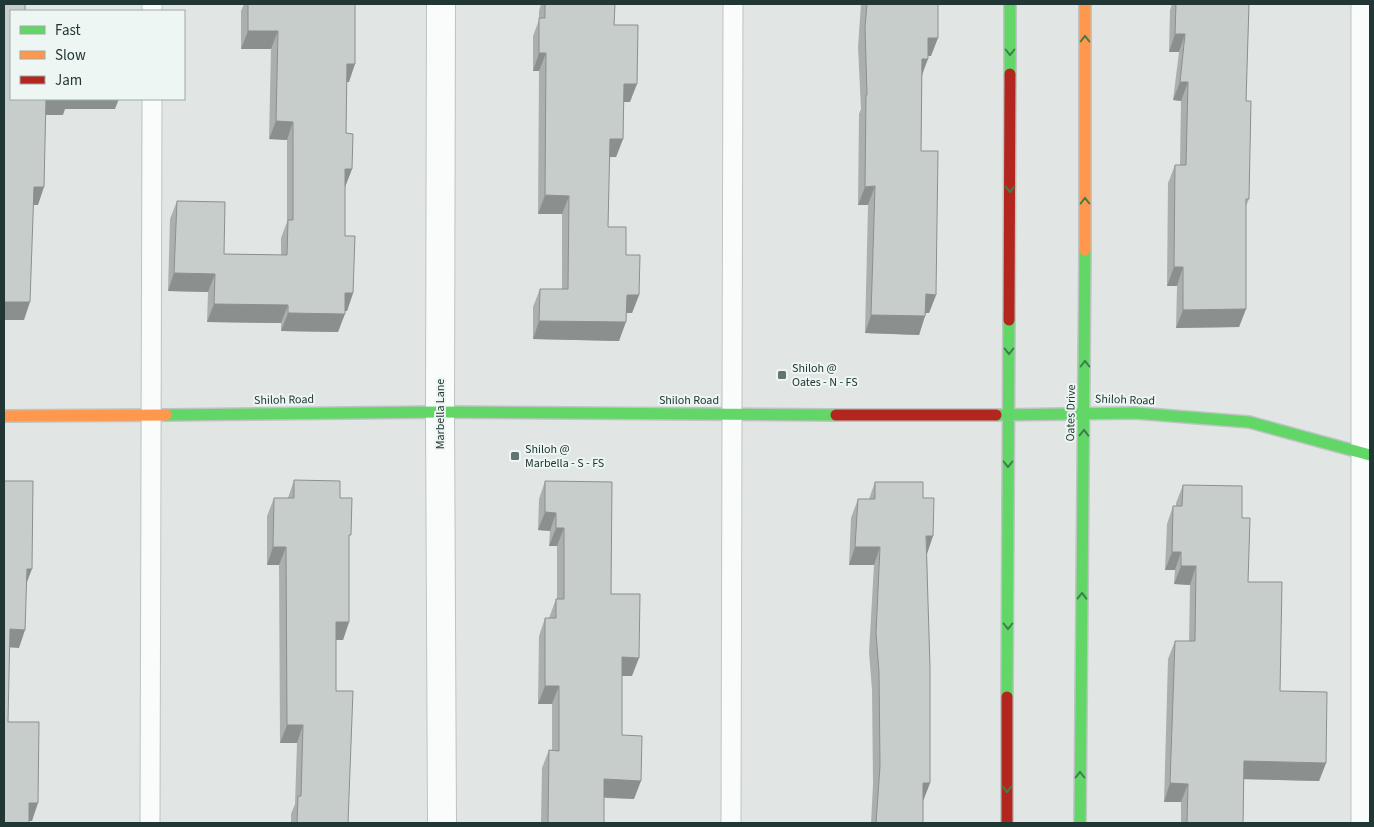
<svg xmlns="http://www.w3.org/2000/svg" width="1374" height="827" font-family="'Source Sans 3',sans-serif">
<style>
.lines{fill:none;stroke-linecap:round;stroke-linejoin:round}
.lane-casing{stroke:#bec3c2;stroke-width:21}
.street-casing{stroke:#bec3c2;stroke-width:30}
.fast-casing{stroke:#bdc4c2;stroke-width:14}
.slow-casing{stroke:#bdc4c2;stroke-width:14}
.jam-casing{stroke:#bdc4c2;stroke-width:14}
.lane{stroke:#fafbfb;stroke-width:19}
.street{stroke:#fafbfb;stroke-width:28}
.fast{stroke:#63d668;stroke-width:11}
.slow{stroke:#ff974d;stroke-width:11}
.jam{stroke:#b3261e;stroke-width:11}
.wall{fill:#abb0af}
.shaded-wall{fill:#8b908e}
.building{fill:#c7cdcb;stroke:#8b908e}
.oneway{stroke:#3e7f4c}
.poi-dot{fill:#647473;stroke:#eef6f3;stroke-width:2}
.labels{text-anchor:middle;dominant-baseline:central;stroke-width:4;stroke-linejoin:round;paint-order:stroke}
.poi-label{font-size:12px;fill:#203735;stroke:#eef6f3;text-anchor:start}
.street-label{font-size:12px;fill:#203735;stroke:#eef6f3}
</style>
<rect width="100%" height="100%" fill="#e1e6e5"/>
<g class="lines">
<g class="lane-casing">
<path id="lane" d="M152,4V11
M1361,4V823
M150,823L152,99
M731,823L733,4"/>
</g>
<g class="street-casing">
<path id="street" d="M441,4L440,412L442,823"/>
</g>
<g class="fast-casing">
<path id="fast" d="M1010,74V4
M166,415L440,412L836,415
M996,415L1135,413L1249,422L1370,455
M1007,697L1009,320
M1080,823L1085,250"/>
</g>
<g class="slow-casing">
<path id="slow" d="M1085,4V250
M4,416L166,415"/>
</g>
<g class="jam-casing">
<path id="jam" d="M1009,320L1010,74
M836,415H996
M1007,823V697"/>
</g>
<use href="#lane" class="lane"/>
<use href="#street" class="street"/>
<use href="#fast" class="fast"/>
<use href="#slow" class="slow"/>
<use href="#jam" class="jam"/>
</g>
<path class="wall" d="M244,4H355L349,82H347L346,133L352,169L345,187V236L353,293L347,311H345L338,332L281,331V323L207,322L208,292L168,291L170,219L177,201L224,254L281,255V238L287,222V140L269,139L271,49H241V11Z
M541,4H615L614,25L630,102H623V139L616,157H609L608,227L626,255L639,295L632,313H626L619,341L533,339V307L540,289H562V214H538L539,71H533V36L539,20V11Z
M861,4H938L931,56H928L922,76L921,151L936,295L929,313H926L925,316L919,335L865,333L868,205H858L859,114L861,109L858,47Z
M1172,4H1249L1246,101L1249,199L1246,206V309L1239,327L1176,328L1177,286H1167L1168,183L1175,165H1180L1181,101L1173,100L1179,52H1169L1170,10Z
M294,480L340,498L349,540V622L343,640H336V691L348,823H291V814L295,804L297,743H280L279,565H267V516L274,498H288Z
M545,481L611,594L632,676H622V735L634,799L604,798V823H541L542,768L549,750H552V704H538L539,636L545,618H549L556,599H557V546H549L550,531L538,530L539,499Z
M875,482L923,498L927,554L930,783L923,801V823H871L873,784L872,690L869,652L874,565H849L851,518L858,499H869Z
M1183,485L1242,518L1248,582L1280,691L1326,763L1319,781L1244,779L1243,823H1181V802H1164L1168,659L1175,641H1189L1190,585L1174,584L1175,570H1165L1167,524L1173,506H1176V503Z"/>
<path class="shaded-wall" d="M248,31H278L271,49H241Z
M1175,34H1185L1179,52H1169Z
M928,38H938L931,56H921Z
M539,53H546L539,71H533Z
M922,59H928L921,77Z
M347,64H355L349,82H341Z
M1180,82H1188L1181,101L1173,100Z
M624,84H637L630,102H617Z
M45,99H119L115,109H65L63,115H39Z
M276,121L293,122L287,140L269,139Z
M610,139H623L616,157H603Z
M345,169H352L345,187H338Z
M875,186L868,205H858L865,187Z
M34,187H44L38,205H27Z
M545,195L569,196L562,214H538Z
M1174,267H1183L1177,286H1167Z
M174,273L215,274L208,292L168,291Z
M345,293H353L347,311H339Z
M926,294L936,295L929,313H919Z
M627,295H639L632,313H620Z
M4,302H30L24,320H4Z
M214,304L288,305L281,323L207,322Z
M1246,309L1239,327L1176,328L1183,310Z
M288,313L345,314L338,332L281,331Z
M871,315L925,316L919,335L865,333Z
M539,321L626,322L619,341L533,339Z
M545,512L556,513L550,531L538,530Z
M556,528H564L557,546H549Z
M926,536H933L927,554Z
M273,547H286L279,565H267Z
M855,547H880L874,565H849Z
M1172,552H1181L1175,570H1165Z
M1181,566H1196L1190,585L1174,584Z
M27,569H32L25,587Z
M336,622H349L343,640H329Z
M10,629L25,630L19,648L4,647Z
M622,657L639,658L632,676H616Z
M545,686H559L552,704H538Z
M287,725H303L297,743H280Z
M1244,761L1326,763L1319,781L1237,779Z
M604,779L641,781L634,799L598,797Z
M923,783H930L923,801H916Z
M1170,783L1188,784L1181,802H1164Z
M29,803H38L32,821H22Z"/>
<path class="building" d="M4,4H25V11H11V99H46L44,187H34L30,302H4Z
M248,4H355V64H347L346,133L353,134L352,169H345V236H355L353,293H345V314L288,313V305L214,304L215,274L174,273L177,201L225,202L224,254L287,255L288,220H293V122L276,121L278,31H248Z
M545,4H615L614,25H638L637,84H624L623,139H610L608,227H626V255H640L639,295H627L626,322L539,321L540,289H568L569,196L545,195L546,53H539V18H545Z
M867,4H938V38H928V59H922L921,151H938L936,295L926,294L925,316L871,315L875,186L865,187L866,95H867L865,28Z
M1176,4H1249L1246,101H1251L1249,199H1246V309L1183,310V267H1174L1175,165H1186L1188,82H1180L1185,34H1175Z
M294,480L340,481V498H352L351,535H349V622H336V691H353L348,823H297L298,796H301L303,725H287L286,547H273L274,498H294Z
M4,481H33L32,569H27L25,630L10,629L8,722H39L38,803H29V823H4Z
M545,481L612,482L611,594H640L639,658L622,657V735L642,736L641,781L604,779V823H548L549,750L559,751V686H545V618H556V599H564V528H556V513L545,512Z
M875,482H923V498H934L933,536H926L930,667V783H923V823H876L880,766L879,672L876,633L880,547H855L858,499H875Z
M1183,485L1242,486V518H1250L1248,582H1282L1280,691L1327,692L1326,763L1244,761L1243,823H1187L1188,784L1170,783L1175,641H1195L1196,566H1181V552H1172L1173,506H1182Z"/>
<defs><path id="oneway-chevron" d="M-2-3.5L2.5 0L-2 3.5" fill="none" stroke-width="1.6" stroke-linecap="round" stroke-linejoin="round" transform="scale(1.25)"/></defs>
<g class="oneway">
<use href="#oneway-chevron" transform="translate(1085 39) rotate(-90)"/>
<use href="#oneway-chevron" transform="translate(1010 52) rotate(90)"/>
<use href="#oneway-chevron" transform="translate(1010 189) rotate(90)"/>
<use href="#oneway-chevron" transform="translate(1085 201) rotate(-90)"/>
<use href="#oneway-chevron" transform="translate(1009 351) rotate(90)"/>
<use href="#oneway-chevron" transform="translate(1085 364) rotate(-90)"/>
<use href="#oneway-chevron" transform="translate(1084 433) rotate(-89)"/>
<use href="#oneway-chevron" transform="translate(1008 464) rotate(90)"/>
<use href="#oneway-chevron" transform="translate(1082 596) rotate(-89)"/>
<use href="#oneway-chevron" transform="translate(1008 626) rotate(90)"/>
<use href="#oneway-chevron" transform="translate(1080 775) rotate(-90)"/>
<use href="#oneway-chevron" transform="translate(1007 789) rotate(90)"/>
</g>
<g class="poi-dot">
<rect x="777" y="370" width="10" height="10" rx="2.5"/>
<rect x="510" y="451" width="10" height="10" rx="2.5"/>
</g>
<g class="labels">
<g class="poi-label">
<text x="792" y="368">Shiloh @<tspan x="792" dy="14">Oates - N - FS</tspan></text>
<text x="525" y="449">Shiloh @<tspan x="525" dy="14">Marbella - S - FS</tspan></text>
</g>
<g class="street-label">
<text transform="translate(284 400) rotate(-1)">Shiloh Road</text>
<text x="689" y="400">Shiloh Road</text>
<text transform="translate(1125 400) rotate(2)">Shiloh Road</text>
<text transform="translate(1071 413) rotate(-89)">Oates Drive</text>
<text transform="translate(440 414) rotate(-90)">Marbella Lane</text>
</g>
</g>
<rect width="1374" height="827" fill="none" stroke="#203735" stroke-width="10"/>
<rect x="10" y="10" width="175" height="90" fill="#eef6f3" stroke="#9caaa7"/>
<rect x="20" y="26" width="25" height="8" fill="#63d668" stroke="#9caaa7"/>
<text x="55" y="35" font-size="15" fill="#203735">Fast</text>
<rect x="20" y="51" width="25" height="8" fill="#ff974d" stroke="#9caaa7"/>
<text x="55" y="60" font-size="15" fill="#203735">Slow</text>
<rect x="20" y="76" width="25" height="8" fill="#b3261e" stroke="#9caaa7"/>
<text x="55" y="85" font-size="15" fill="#203735">Jam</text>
</svg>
